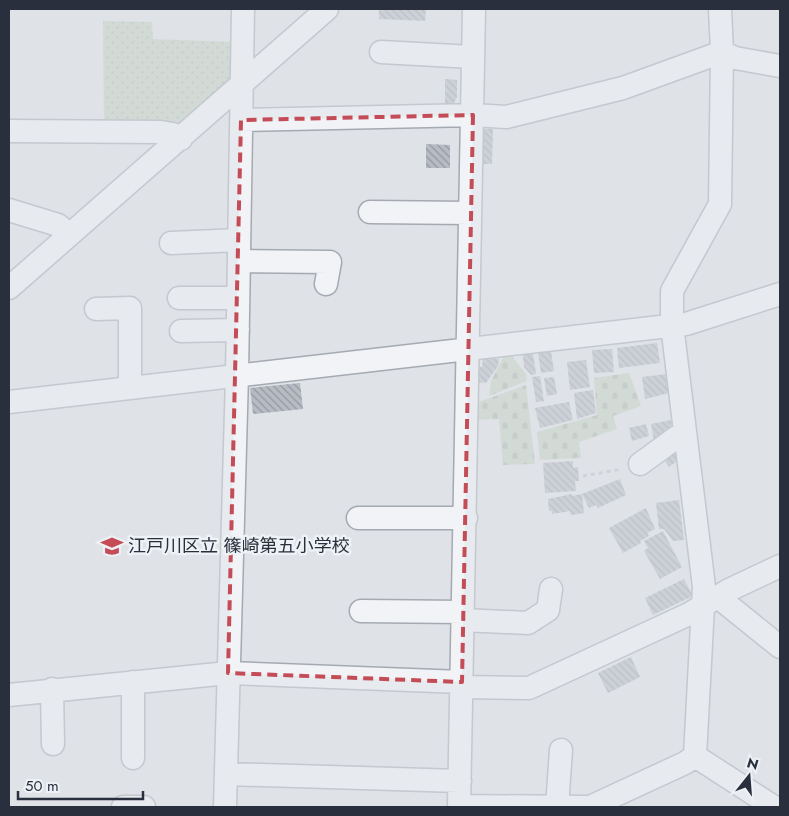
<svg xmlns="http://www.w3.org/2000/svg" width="789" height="816" font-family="Jost,'Noto Sans JP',sans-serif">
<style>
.cemetery{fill:url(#cemetery-stones)}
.park{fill:url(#park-dots)}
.building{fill:url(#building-back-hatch)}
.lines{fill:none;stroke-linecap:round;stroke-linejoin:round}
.minor-casing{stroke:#a5a9b1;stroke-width:25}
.path{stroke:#bdc0c6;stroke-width:3;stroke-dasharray:4 4;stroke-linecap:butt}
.minor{stroke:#f1f3f6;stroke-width:22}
.marked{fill:none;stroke:#c44c57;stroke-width:4;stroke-dasharray:10 6;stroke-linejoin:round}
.labels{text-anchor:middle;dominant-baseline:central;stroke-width:5;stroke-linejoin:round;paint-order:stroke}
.poi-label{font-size:18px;fill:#292f3d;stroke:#eef1f5;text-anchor:start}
</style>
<defs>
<pattern id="cemetery-stones" width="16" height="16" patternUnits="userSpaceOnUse" patternTransform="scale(1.25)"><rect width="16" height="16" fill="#c4d0c1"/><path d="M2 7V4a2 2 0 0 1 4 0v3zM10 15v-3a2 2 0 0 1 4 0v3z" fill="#a8b3a7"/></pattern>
<pattern id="park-dots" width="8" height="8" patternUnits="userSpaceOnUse" patternTransform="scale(1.25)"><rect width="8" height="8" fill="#c4d0c1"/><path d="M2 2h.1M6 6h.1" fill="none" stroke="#a8b3a7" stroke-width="1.8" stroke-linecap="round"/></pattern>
<pattern id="building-back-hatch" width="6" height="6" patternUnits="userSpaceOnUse" patternTransform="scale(1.25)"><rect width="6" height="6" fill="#b7bbc4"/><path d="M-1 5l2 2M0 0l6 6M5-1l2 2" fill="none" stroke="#9598a0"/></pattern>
</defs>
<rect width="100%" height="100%" fill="#dfe2e7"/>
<path class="cemetery" d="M511,355L526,374L527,381L489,396L491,381L504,356Z
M629,373L641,406L613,416L617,429L579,442L581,458L540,460L537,432L597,415L594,378Z
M526,385L535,464L503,465L499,419L475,420L476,403Z"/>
<path class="park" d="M103,21L152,22L153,39L234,42L230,80L182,125L104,124Z"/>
<path class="building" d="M379,9H426L425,21L379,19Z
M445,79L457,80V97L454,103H445Z
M481,129H493L492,164H480Z
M426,144L450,145V168H426Z
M657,343L660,363L619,368L617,348Z
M612,349L614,372L594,373L592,350Z
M551,351L554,371L541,373L538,353Z
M533,353L536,374L531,375L524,367L523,355Z
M483,358L499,359L498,366L486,383L477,382L478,367H482Z
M586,360L590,387L570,390L567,362Z
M667,374L669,393L645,399L642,377Z
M540,376L544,401L536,402L532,377Z
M554,377L557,394L547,396L544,378Z
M300,383L303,409L253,414L250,388Z
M593,390L596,413L577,419L574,393Z
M569,402L573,420L540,428L535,408Z
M671,420L672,432L654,441L651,424Z
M646,424L649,436L632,441L629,428Z
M676,447L677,461L669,467L662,456Z
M573,461V468L578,467L579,481H575L576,491L545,493L543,463Z
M620,479L626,495L598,508L596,505L589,508L582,494Z
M572,494V496L582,494L584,513L571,515L570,511L552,514V511H549L548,499Z
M679,500L684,540L673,541L664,529H659L656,503Z
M646,508L655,529L647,533L649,536L640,541L641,543L623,553L609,528Z
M663,531L682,567L660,579L644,551L648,548L644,541Z
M684,579L693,596L653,615L645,598Z
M631,657L640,677L608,693L598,673Z"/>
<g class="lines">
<g class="minor-casing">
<path id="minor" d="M381,52L473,57
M241,120L473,115L506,117L623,88L722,52L735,58L780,66
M9,131L161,132L173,134L181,139
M9,210L58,225L69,235
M370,212L470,213
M171,243L239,240
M239,261L330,262L326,284
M9,288L327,9
M179,298H238
M96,309L130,308V388
M181,331L238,330
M9,402L686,324L780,294
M640,464L677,437L685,435
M358,518H466
M718,597L780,647
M361,611L463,612
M463,620L528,623L548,610L551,589
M462,687L529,688L689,614L729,590L780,566
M52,689L53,744
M9,695L228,673L462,682
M695,756L774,807
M133,758V682
M226,774L460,781
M459,806L590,807L685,763L695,756L704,587L672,325V291L720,204L722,52L720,9
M123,807H144
M225,807L237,375L243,9
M459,807L474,9
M557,807L561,750"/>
</g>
<path class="path" d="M583,476L622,469"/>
<use href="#minor" class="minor"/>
</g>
<path d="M0 0H789V816H0ZM473,115L462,682L228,673L241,120Z" fill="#dfe2e7" fill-opacity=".55" fill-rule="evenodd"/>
<path class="marked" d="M473,115L462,682L228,673L241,120Z"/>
<defs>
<g id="school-bare" transform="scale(1.725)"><path d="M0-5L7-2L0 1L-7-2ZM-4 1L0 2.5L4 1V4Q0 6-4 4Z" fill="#c44c57" stroke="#eef1f5" stroke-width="2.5" paint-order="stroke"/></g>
</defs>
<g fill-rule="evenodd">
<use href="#school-bare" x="112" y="546"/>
</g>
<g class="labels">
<g class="poi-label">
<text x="128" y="546">江戸川区立 篠崎第五小学校</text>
</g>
</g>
<rect width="789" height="816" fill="none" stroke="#292f3d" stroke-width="20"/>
<g transform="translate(749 776) rotate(17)" stroke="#eef1f5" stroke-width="4" paint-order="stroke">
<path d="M0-4L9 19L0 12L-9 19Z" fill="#292f3d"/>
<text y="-8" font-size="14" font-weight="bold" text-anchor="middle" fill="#292f3d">N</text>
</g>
<path d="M18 791v8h125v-8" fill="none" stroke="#292f3d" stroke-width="2.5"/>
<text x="25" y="791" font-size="15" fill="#292f3d" stroke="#eef1f5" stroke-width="4" paint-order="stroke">50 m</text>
</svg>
